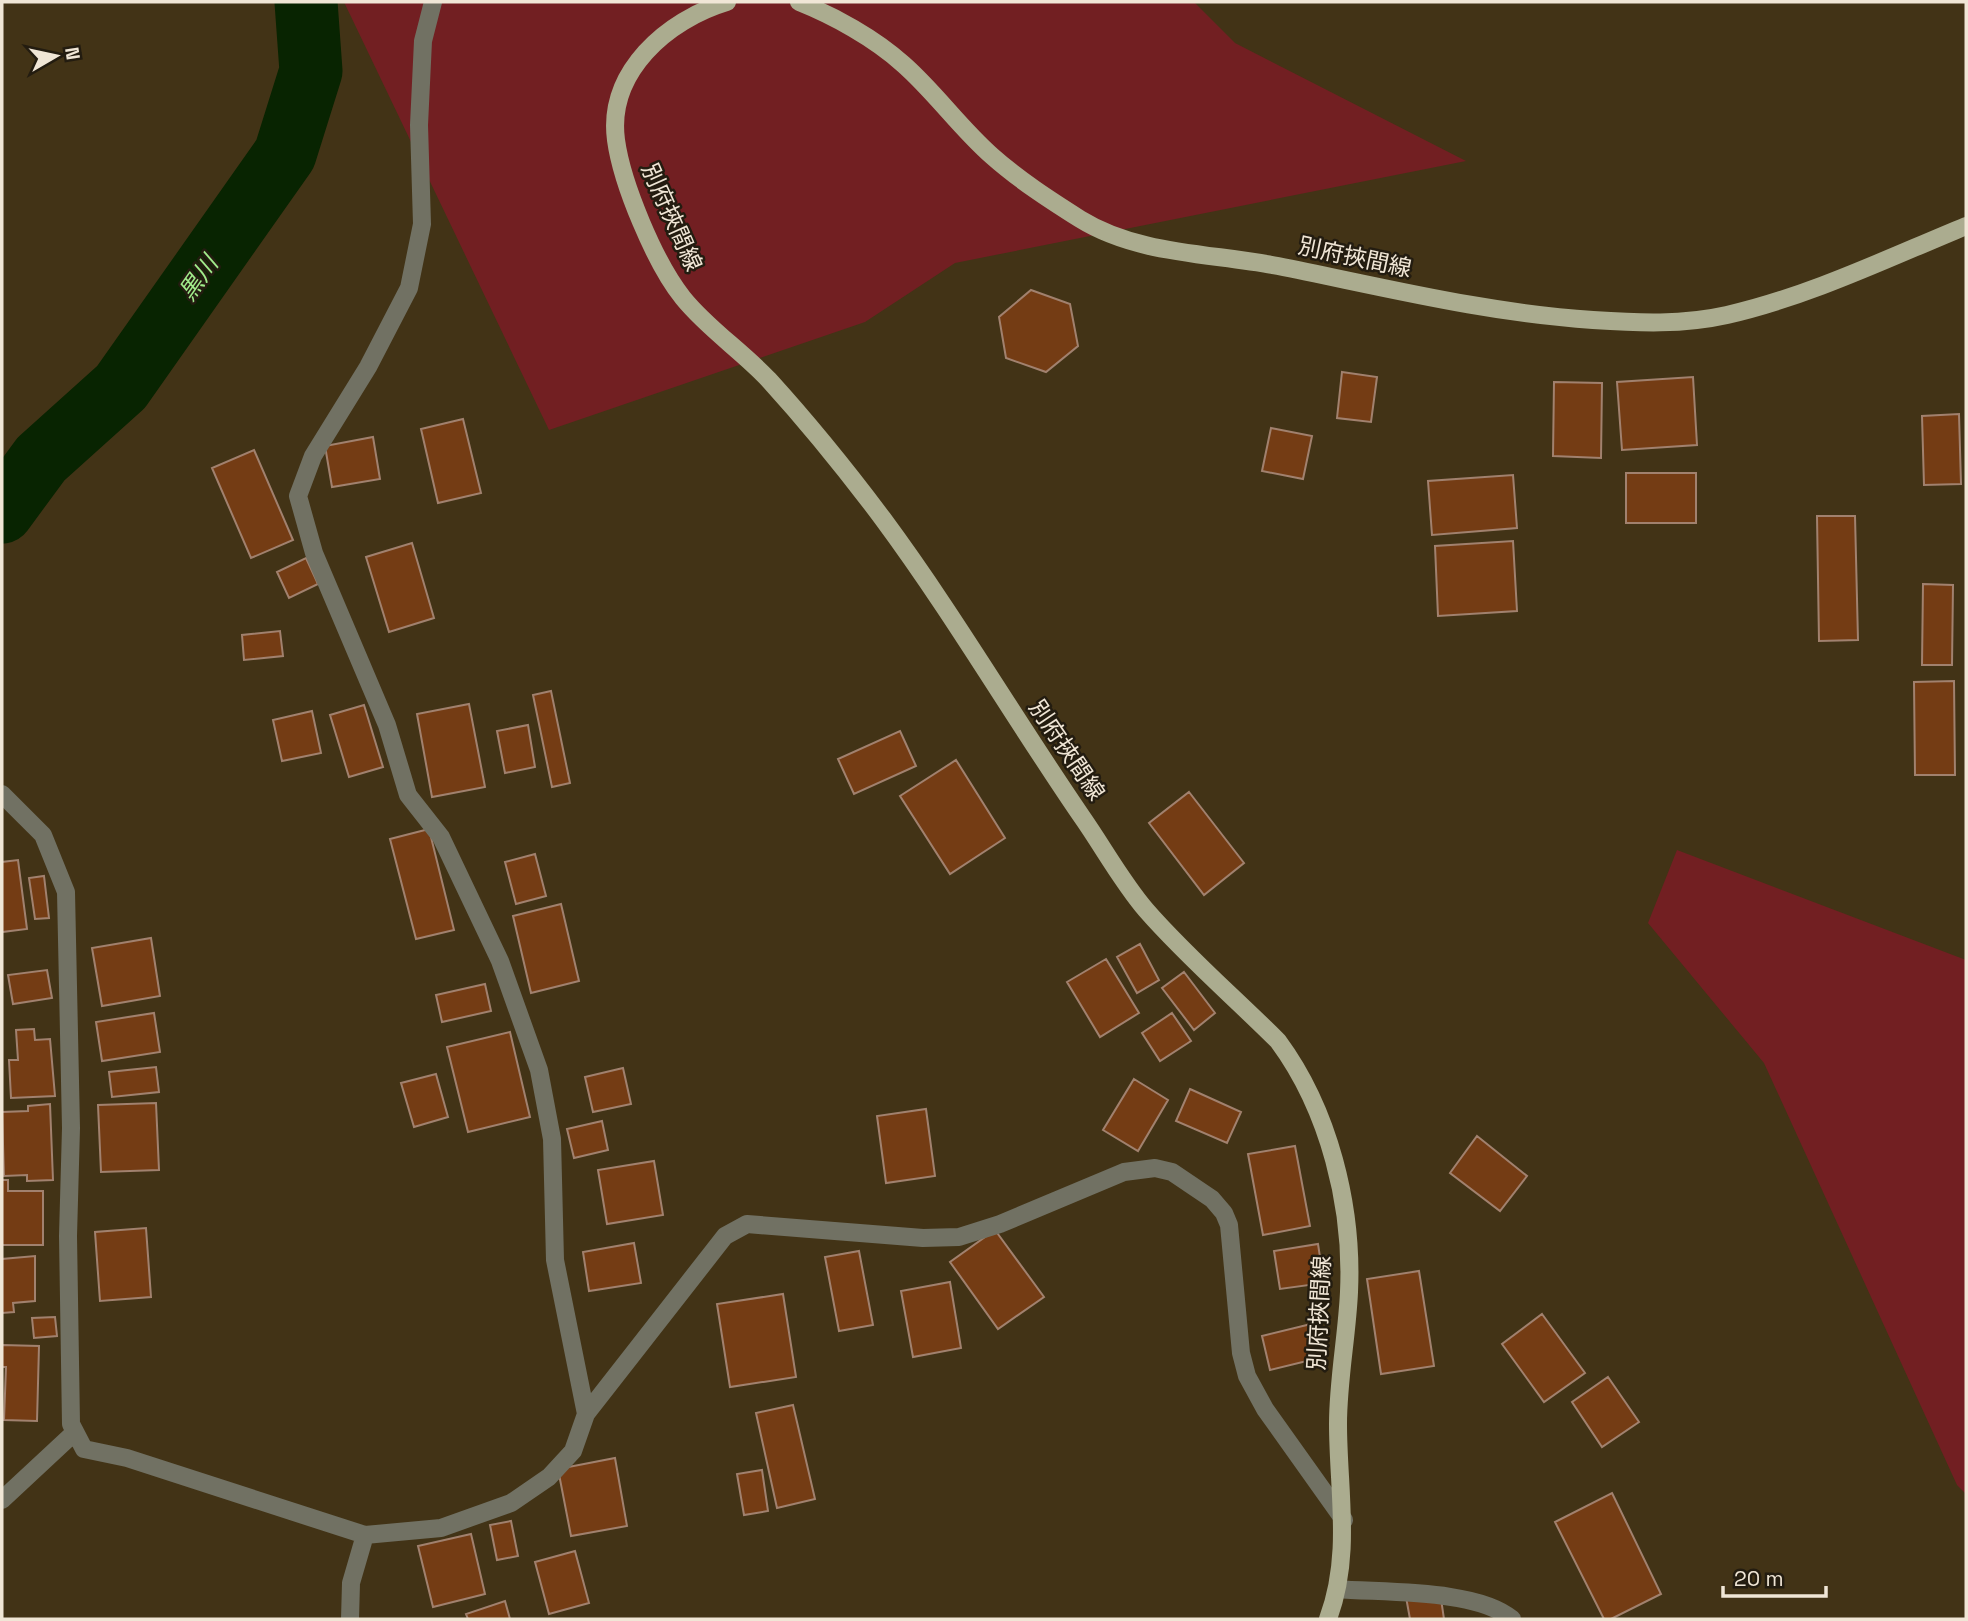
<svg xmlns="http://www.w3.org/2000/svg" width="1968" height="1621" font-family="'Space Grotesk','Noto Sans JP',sans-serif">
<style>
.green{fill:#721f22}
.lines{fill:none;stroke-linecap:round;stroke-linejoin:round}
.river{stroke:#082401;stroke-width:63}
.building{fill:#743c14;stroke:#a1816e;stroke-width:2}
.minor{stroke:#717163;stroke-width:18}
.major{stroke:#abac8f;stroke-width:18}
.labels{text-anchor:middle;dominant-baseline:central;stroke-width:5;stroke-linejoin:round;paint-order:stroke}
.street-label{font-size:23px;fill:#f0e6d6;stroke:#231c10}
.water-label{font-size:24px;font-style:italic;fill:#a1eb8b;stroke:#231c10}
</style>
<rect width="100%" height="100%" fill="#423316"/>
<path class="green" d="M344,2H1194L1235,43L1466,161L955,263L865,322L549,430Z
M1677,850L1966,960V1494L1957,1485L1764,1063L1648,923Z"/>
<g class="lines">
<path class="river" d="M2,512L41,459L121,387L285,154L311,71L306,2"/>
</g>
<path class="building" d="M1031,290L1070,304L1078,346L1046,372L1006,358L999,317Z
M1342,372L1377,377L1371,422L1337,418Z
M1693,377L1697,445L1622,450L1617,382Z
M1554,382L1602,383L1601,458L1553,456Z
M1959,414L1961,484L1924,485L1922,416Z
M463,419L481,493L438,503L421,429Z
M1271,428L1312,436L1303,479L1262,471Z
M373,437L380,479L332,487L325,446Z
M254,450L293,540L251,558L212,468Z
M1626,473H1696V523H1626Z
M1513,475L1517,528L1432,535L1428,481Z
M1817,516H1855L1858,640L1819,641Z
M1513,541L1517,611L1438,616L1435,546Z
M412,543L434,618L389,632L366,557Z
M306,558L318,584L289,598L277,572Z
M1923,584L1953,585L1952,665H1922Z
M280,631L283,656L244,660L242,635Z
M1954,681L1955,775H1915L1914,682Z
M551,691L570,783L552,787L533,695Z
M469,704L485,787L432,797L417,714Z
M364,705L383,767L349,777L330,715Z
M312,711L321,753L282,761L273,720Z
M528,725L535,767L505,773L497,731Z
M900,731L916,766L854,794L838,759Z
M956,760L1005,838L950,874L900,796Z
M1189,792L1244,863L1204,895L1149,823Z
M429,829L454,930L416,939L390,839Z
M535,854L546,896L516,904L505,862Z
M18,860L27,929L2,932V862Z
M44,876L49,918L35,919L29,878Z
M561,904L579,981L531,993L513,916Z
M151,938L160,996L102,1006L92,948Z
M1140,944L1159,980L1137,993L1117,957Z
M1106,959L1139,1013L1100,1037L1067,982Z
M47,970L52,998L13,1004L8,975Z
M1184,972L1215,1013L1194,1030L1162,988Z
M485,984L491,1011L442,1022L436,995Z
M154,1013L160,1052L102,1061L96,1022Z
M1172,1013L1191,1041L1160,1061L1142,1033Z
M34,1029L35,1040L50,1039L55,1096L11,1098L9,1060H18L16,1030Z
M510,1032L530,1117L468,1132L447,1047Z
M156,1067L159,1092L112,1097L109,1072Z
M623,1068L631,1104L593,1112L585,1077Z
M436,1074L448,1117L414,1127L401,1083Z
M1134,1079L1168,1100L1138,1151L1103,1130Z
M1190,1089L1241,1112L1227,1143L1176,1121Z
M156,1103L159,1170L101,1172L98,1105Z
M50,1104L53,1180L27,1181V1175L4,1176L2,1112L28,1111V1106Z
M926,1109L935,1176L886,1183L877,1116Z
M602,1121L608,1150L574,1158L567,1129Z
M1477,1136L1527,1176L1500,1211L1450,1173Z
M1295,1146L1310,1226L1263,1235L1248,1154Z
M654,1161L663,1215L607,1224L598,1170Z
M2,1180H8V1191H43V1245H2Z
M146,1228L151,1297L100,1301L95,1232Z
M995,1230L1044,1297L998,1329L950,1262Z
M634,1243L641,1283L589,1291L583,1252Z
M1318,1244L1324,1283L1280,1289L1274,1251Z
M859,1251L873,1325L839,1331L825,1257Z
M35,1256V1301L13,1303L14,1312L2,1313V1259Z
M1419,1271L1434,1366L1381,1374L1367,1279Z
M950,1282L961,1348L913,1357L901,1291Z
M783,1294L796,1377L730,1387L717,1304Z
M1542,1314L1585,1373L1544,1402L1502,1344Z
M55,1317L57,1336L34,1338L32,1318Z
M1311,1324L1319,1358L1270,1370L1262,1336Z
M2,1345L39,1346L37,1421L4,1420L6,1367H2Z
M1608,1377L1639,1422L1602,1447L1572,1402Z
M793,1405L815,1499L777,1508L756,1413Z
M615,1458L627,1526L571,1536L558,1469Z
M762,1470L768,1511L744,1515L737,1474Z
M1612,1493L1661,1594L1611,1619H1604L1555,1522Z
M511,1521L518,1556L497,1560L490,1525Z
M471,1534L485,1594L433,1607L418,1546Z
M575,1551L589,1603L549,1614L535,1562Z
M1440,1592L1444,1619H1410L1406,1597Z
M505,1601L510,1619H468L466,1614Z"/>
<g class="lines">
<path class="minor" d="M2,794L43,835L66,892L71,1128L68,1236L71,1424L84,1449L127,1458L365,1535L441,1528L511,1503L549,1477L573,1451L586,1414L555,1260L552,1139L539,1070L500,961L441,837L408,795L387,725L314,553L298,496L313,456L368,367L409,288L422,224L419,125L423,41L433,2
M586,1414L725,1236L747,1224L923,1238L959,1237L1000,1224L1124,1172L1155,1168L1172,1172L1212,1199L1224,1213L1229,1225L1241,1353L1247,1376L1265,1409L1344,1520
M2,1500L75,1432
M1337,1589C1385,1593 1476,1589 1512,1619
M350,1619L351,1583L365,1535"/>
<path class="major" d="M727,2C667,20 607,72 616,140C622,184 655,263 683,298C708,329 742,351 769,380C809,424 847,471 883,519C954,615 1014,718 1082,817C1103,847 1122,882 1146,910C1186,956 1234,997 1278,1041C1329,1110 1353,1206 1349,1292C1347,1336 1338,1380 1338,1424C1338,1490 1352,1555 1328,1619
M799,2C834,16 874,38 903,64C935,92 960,128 992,156C1019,180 1050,200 1080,219C1138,255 1212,253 1278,266C1383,287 1486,313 1593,320C1638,323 1683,325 1727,315C1810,296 1888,258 1966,226"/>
</g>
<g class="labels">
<g class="street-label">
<text transform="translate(672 217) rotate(66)">別府挾間線</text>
<text transform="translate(1355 257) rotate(12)">別府挾間線</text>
<text transform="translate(1067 750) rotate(56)">別府挾間線</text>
<text transform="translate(1319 1313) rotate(-87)">別府挾間線</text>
</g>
<g class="water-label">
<text transform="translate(198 278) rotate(-55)">黒川</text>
</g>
</g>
<rect width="1968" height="1621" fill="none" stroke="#f0e6d6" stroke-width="7"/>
<g transform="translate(56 56) rotate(81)" stroke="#231c10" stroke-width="5" paint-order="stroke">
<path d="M0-5L12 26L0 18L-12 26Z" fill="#f0e6d6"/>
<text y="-10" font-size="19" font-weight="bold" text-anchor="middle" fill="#f0e6d6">N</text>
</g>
<path d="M1723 1586v10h103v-10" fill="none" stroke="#f0e6d6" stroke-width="3.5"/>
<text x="1734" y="1586" font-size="21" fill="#f0e6d6" stroke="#231c10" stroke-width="5" paint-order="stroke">20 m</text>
</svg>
